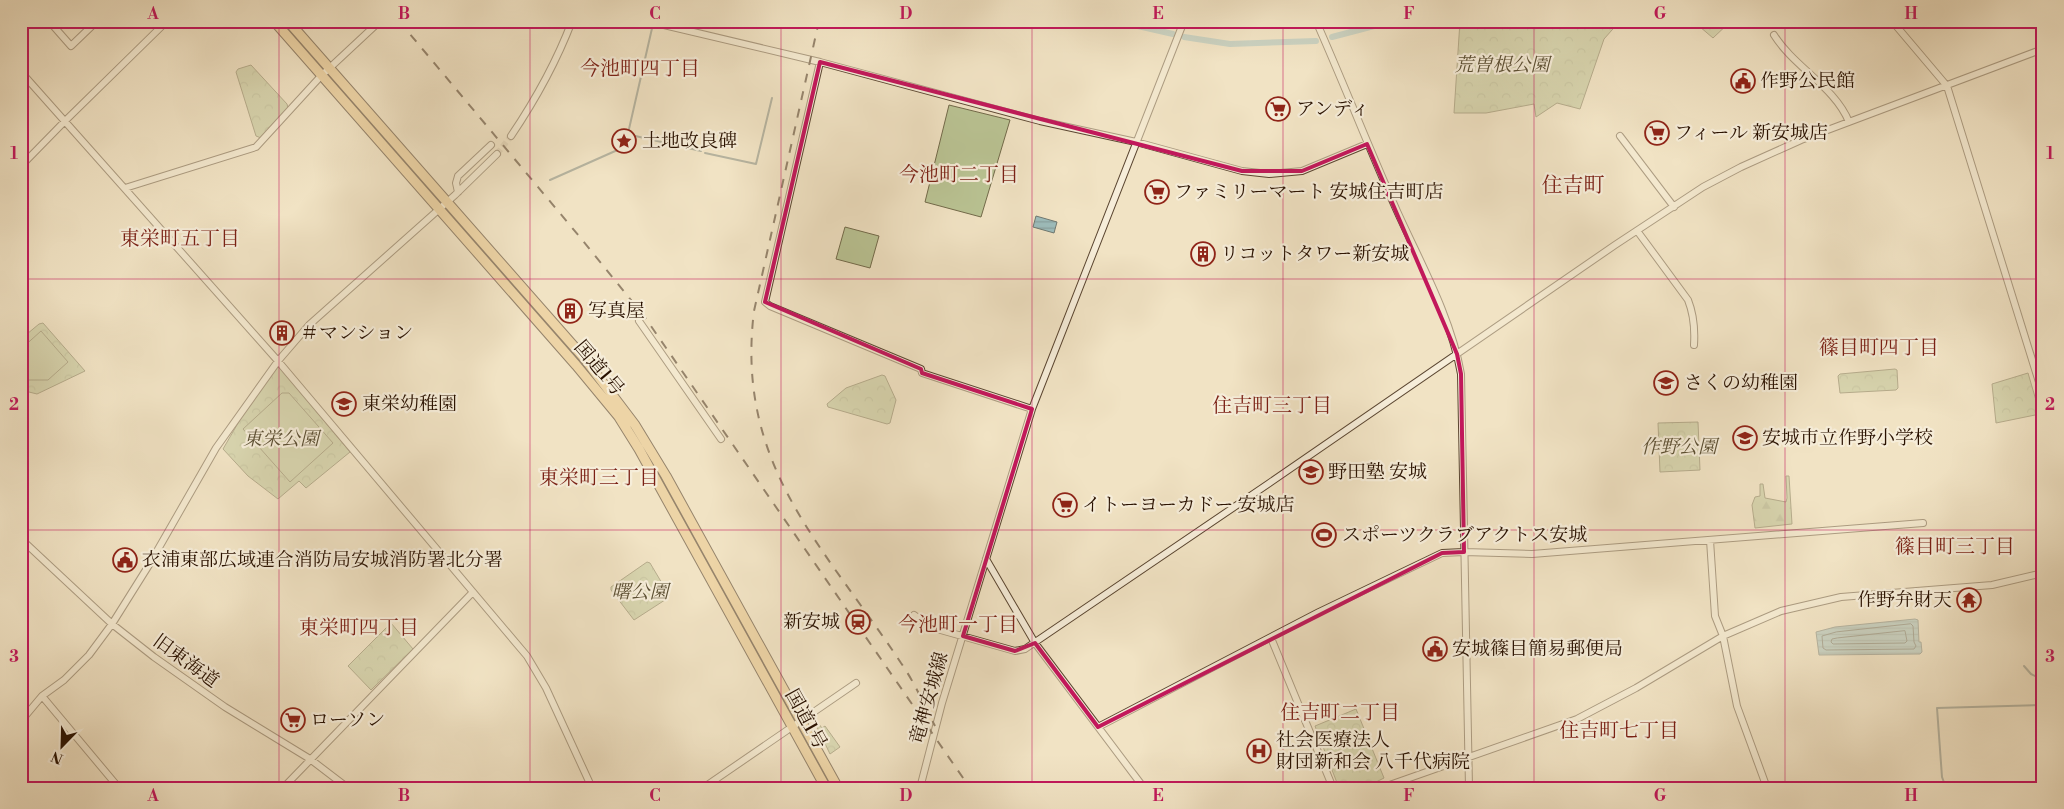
<svg xmlns="http://www.w3.org/2000/svg" width="2064" height="809" font-family="'Libre Bodoni','Noto Serif JP',serif">
<style>
.forest{fill:url(#forest-firs);stroke:#726a4a}
.park{fill:url(#park-crowns);stroke:#726a4a}
.pitch{fill:#bac494;stroke:#726a4a}
.water{fill:url(#water-rules);stroke:#6f7871}
.lines{fill:none;stroke-linecap:round;stroke-linejoin:round}
.shore{stroke:#63675e;stroke-width:1}
.stream{stroke:#6f7871;stroke-width:2}
.canal{stroke:#9dbdbc;stroke-width:6}
.tertiary-tunnel{stroke:#d3c4a7;stroke-width:6;stroke-dasharray:6 3;stroke-linecap:butt}
.tertiary-casing{stroke:#5b4631;stroke-width:8}
.trunk-casing{stroke:#291100;stroke-width:11}
.tertiary{stroke:#f6edd9;stroke-width:6}
.trunk{stroke:#e8c282;stroke-width:9}
.rail{stroke:#291100;stroke-width:2;stroke-dasharray:9 9;stroke-linecap:butt}
.marked{fill:none;stroke:#c2185b;stroke-width:4;stroke-linejoin:round}
.grid{fill:none;stroke:#c2185b;stroke-width:1;stroke-opacity:0.55}
.labels{text-anchor:middle;dominant-baseline:central;stroke-width:4.5;stroke-linejoin:round;paint-order:stroke}
.park-label{font-size:19px;font-style:italic;fill:#5c5034;stroke:#f6edd9}
.poi-label{font-size:19px;fill:#291100;stroke:#f6edd9;text-anchor:start}
.street-label{font-size:19px;fill:#291100;stroke:#f6edd9}
.neighbourhood-label{font-size:20px;fill:#7a1f14;stroke:#f6edd9}
.quarter-label{font-size:21px;fill:#7a1f14;stroke:#f6edd9}
.neatline{fill:none;stroke:#c2185b;stroke-width:2}
.grid-label{font-size:16px;text-anchor:middle;font-weight:bold;fill:#c2185b}
</style>
<defs>
<pattern id="forest-firs" width="22" height="20" patternUnits="userSpaceOnUse" patternTransform="scale(1.25)"><rect width="22" height="20" fill="#bac494"/><path d="M5 1l3.5 6h-7zM16 11l3.5 6h-7z" fill="#a0a77e"/></pattern>
<pattern id="park-crowns" width="20" height="18" patternUnits="userSpaceOnUse" patternTransform="scale(1.25)"><rect width="20" height="18" fill="#bac494"/><path d="M2 6a3 3 0 1 1 6 0M12 15a3 3 0 1 1 6 0" fill="none" stroke="#a0a77e"/></pattern>
<pattern id="water-rules" width="6" height="5" patternUnits="userSpaceOnUse" patternTransform="scale(1.25)"><rect width="6" height="5" fill="#9dbdbc"/><path d="M0 2.5h6" fill="none" stroke="#87a1a0"/></pattern>
</defs>
<rect width="100%" height="100%" fill="#f1e3c4"/>
<filter id="stains"><feTurbulence type="fractalNoise" baseFrequency=".004" numOctaves="4"/><feColorMatrix values="0 0 0 0 .2 0 0 0 0 .09 0 0 0 0 .02 0 0 0 .5 -.17"/></filter>
<radialGradient id="worn" r=".72"><stop offset=".6" stop-color="#630" stop-opacity="0"/><stop offset="1" stop-color="#630" stop-opacity=".3"/></radialGradient>
<path class="forest" d="M1786,476H1789L1792,524L1755,528L1752,505L1755,497L1760,496V484H1763L1765,498L1786,502L1787,498Z"/>
<path class="park" d="M1460,21H1620L1604,39L1580,109L1557,103L1536,117L1534,104L1486,113H1454Z
M1693,21H1731L1713,38Z
M251,65L287,104L288,108L261,138L256,136L236,72L238,69Z
M43,323L85,371L37,394L21,390V339L39,324Z
M278,365L350,452L306,488L299,481L278,499L248,476L223,449L248,406Z
M1895,369L1897,370L1898,388L1896,390L1840,393L1838,376L1840,374Z
M2028,373L2040,414L1996,423L1992,384Z
M882,375L885,376L896,400L890,423L887,424L828,407L827,404L846,388Z
M1698,422L1700,470L1660,472L1658,423Z
M647,562L650,563L669,595L668,598L634,620L611,590V587Z
M391,623L413,649L371,690L348,666Z
M1356,709L1384,778L1364,788H1339L1315,726Z
M818,723L822,728L825,726L840,747L830,754L817,727Z"/>
<path class="pitch" d="M949,105L1010,120L981,217L925,202Z
M845,227L879,236L870,268L836,259Z
M41,331L68,362L48,380H27L21,373V349Z
M282,393H289L333,443L290,482L243,429Z"/>
<path class="water" d="M1036,216L1057,222L1054,233L1033,227Z
M1915,619L1918,620L1919,642H1921L1922,652L1920,654L1819,655L1816,632L1835,627Z"/>
<g class="lines">
<path class="shore" d="M1911,624L1913,626L1914,642L1916,646L1914,649L1826,650L1823,648L1822,636L1836,632Z
M1905,631L1907,641L1905,643L1833,644L1831,642L1832,639L1837,638Z"/>
<path class="stream" d="M629,129L653,24
M628,145L631,135L701,151
M705,153L756,164L772,98
M550,180L622,148
M2024,666L2031,674L2043,680
M1946,788L1942,777L1937,708L2043,705"/>
<path class="canal" d="M1116,21L1173,34
M1184,37L1230,44L1316,41
M1332,37L1393,21"/>
<path class="tertiary-tunnel" d="M497,154L511,136"/>
<g class="tertiary-casing">
<path id="tertiary" d="M49,21L71,46L97,21
M647,21L820,62L1040,121L1136,142L1242,171L1269,174L1302,171L1367,144
M1316,21C1344,84 1369,148 1397,211C1421,264 1451,317 1461,374L1469,788
M1892,21L1947,86L2043,395
M1774,35C1794,67 1835,87 1849,122
M820,62L765,302L770,306L921,369L922,373L1032,409
M21,72L278,361L527,656L546,688L592,788
M511,136C536,99 556,63 572,21
M1620,136L1674,207
M21,166L65,121L167,21
M125,188L256,147L321,76L380,21
M458,192L456,183L458,176L491,145
M1638,232L1688,300C1694,315 1695,329 1694,345
M639,321L721,439
M21,539L112,624L154,657L225,707L310,759L348,788
M1710,540L1715,616L1723,636L1737,706L1767,788
M986,559L1035,643L1144,788
M914,615L930,627L1015,651L1025,649L1268,484L1615,245L1703,187L1741,167L1801,140L2043,49
M1271,638L1333,788
M42,696L119,788
M21,721L42,696L64,680L89,655L112,624L149,565L216,448L278,361L309,325L455,195L497,154
M1098,727L1319,612L1442,553L1464,552L1532,554L1923,523
M283,788L473,592
M703,788L856,683
M920,788L942,703L1032,409L1184,21
M1381,788L1577,719L1636,688L1723,636L1781,611L1841,597L1992,585L2043,573"/>
</g>
<g class="trunk-casing">
<path id="trunk" d="M274,21L576,365L619,417L639,449L826,788
M288,21L585,359L635,425L666,476L838,788"/>
</g>
<use href="#tertiary" class="tertiary"/>
<use href="#trunk" class="trunk"/>
<path class="rail" d="M399,21L579,236L644,316L970,788
M819,21L754,311C735,465 823,545 901,663C915,683 924,705 935,726"/>
</g>
<path d="M0 0H2064V809H0ZM820,62L1242,171H1302L1367,144L1457,354L1461,374L1464,552L1442,553L1098,727L1035,643L1015,651L963,636L1032,409L922,373L921,369L765,302Z" fill="#f1e3c4" fill-opacity=".55" fill-rule="evenodd"/>
<path class="marked" d="M820,62L1242,171H1302L1367,144L1457,354L1461,374L1464,552L1442,553L1098,727L1035,643L1015,651L963,636L1032,409L922,373L921,369L765,302Z"/>
<path class="grid" d="M279,21V788M530,21V788M781,21V788M1032,21V788M1283,21V788M1534,21V788M1785,21V788M21,279H2043M21,530H2043"/>
<defs>
<g id="civic-ring" transform="scale(1.25)"><circle r="9.5" fill="#f6edd9" stroke="#8f2418" stroke-width="1.5"/><path d="M-.6-6.5H3V-4.5H.6V-3L4-1V1h2V6H-6V1h2V-1L-.6-3ZM-1.2 2.5V6h2.4V2.5Z" fill="#8f2418"/></g>
<g id="supermarket-ring" transform="scale(1.25)"><circle r="9.5" fill="#f6edd9" stroke="#8f2418" stroke-width="1.5"/><path d="M-6-5.5h2.5l.6 2H6L4.5 2H-2.5L-4.4-4H-6ZM-1.5 3.2a1.3 1.3 0 1 0 .1 0ZM3 3.2a1.3 1.3 0 1 0 .1 0Z" fill="#8f2418"/></g>
<g id="sight-ring" transform="scale(1.25)"><circle r="9.5" fill="#f6edd9" stroke="#8f2418" stroke-width="1.5"/><path d="M0-6L1.8-2.2L6-1.7L2.9 1.2L3.7 5.4L0 3.3L-3.7 5.4L-2.9 1.2L-6-1.7L-1.8-2.2Z" fill="#8f2418"/></g>
<g id="building-ring" transform="scale(1.25)"><circle r="9.5" fill="#f6edd9" stroke="#8f2418" stroke-width="1.5"/><path d="M-4-6H4V6H1V3H-1V6H-4ZM-2.5-4.3h1.7v1.8h-1.7ZM.8-4.3h1.7v1.8H.8ZM-2.5-1h1.7V.8h-1.7ZM.8-1h1.7V.8H.8Z" fill="#8f2418"/></g>
<g id="school-ring" transform="scale(1.25)"><circle r="9.5" fill="#f6edd9" stroke="#8f2418" stroke-width="1.5"/><path d="M0-5L7-2L0 1L-7-2ZM-4 1L0 2.5L4 1V4Q0 6-4 4Z" fill="#8f2418"/></g>
<g id="stadium-ring" transform="scale(1.25)"><circle r="9.5" fill="#f6edd9" stroke="#8f2418" stroke-width="1.5"/><path d="M0-5a6.5 5 0 1 0 0 10a6.5 5 0 1 0 0-10ZM-3.5-1.8h7v3.6h-7Z" fill="#8f2418"/></g>
<g id="temple-ring" transform="scale(1.25)"><circle r="9.5" fill="#f6edd9" stroke="#8f2418" stroke-width="1.5"/><path d="M0-6L5-2H3V0L6.5 2.5H4V6H1.5V3h-3V6H-4V2.5H-6.5L-3 0V-2H-5Z" fill="#8f2418"/></g>
<g id="station-ring" transform="scale(1.25)"><circle r="9.5" fill="#f6edd9" stroke="#8f2418" stroke-width="1.5"/><path d="M-3-6H3Q5-6 5-4V2Q5 4 3 4L4.5 6H3L1.5 4h-3L-3 6H-4.5L-3 4Q-5 4-5 2V-4Q-5-6-3-6ZM-3.5-4v3h7v-3ZM-3.5 1v1.5H-2V1ZM2 1v1.5H3.5V1Z" fill="#8f2418"/></g>
<g id="hospital-ring" transform="scale(1.25)"><circle r="9.5" fill="#f6edd9" stroke="#8f2418" stroke-width="1.5"/><path d="M-5-5h3v3.5h4V-5h3V5h-3V1.5h-4V5h-3Z" fill="#8f2418"/></g>
</defs>
<g fill-rule="evenodd">
<use href="#civic-ring" x="1743" y="81"/>
<use href="#supermarket-ring" x="1278" y="109"/>
<use href="#supermarket-ring" x="1657" y="133"/>
<use href="#sight-ring" x="624" y="141"/>
<use href="#supermarket-ring" x="1157" y="192"/>
<use href="#building-ring" x="1203" y="254"/>
<use href="#building-ring" x="570" y="311"/>
<use href="#building-ring" x="282" y="333"/>
<use href="#school-ring" x="1666" y="383"/>
<use href="#school-ring" x="344" y="404"/>
<use href="#school-ring" x="1745" y="438"/>
<use href="#school-ring" x="1311" y="472"/>
<use href="#supermarket-ring" x="1065" y="505"/>
<use href="#stadium-ring" x="1324" y="535"/>
<use href="#civic-ring" x="125" y="560"/>
<use href="#temple-ring" x="1969" y="600"/>
<use href="#station-ring" x="858" y="622"/>
<use href="#civic-ring" x="1435" y="649"/>
<use href="#supermarket-ring" x="293" y="720"/>
<use href="#hospital-ring" x="1259" y="751"/>
</g>
<g class="labels">
<g class="park-label">
<text x="1502" y="65">荒曽根公園</text>
<text x="281" y="439">東栄公園</text>
<text x="1679" y="447">作野公園</text>
<text x="640" y="592">曙公園</text>
</g>
<g class="poi-label">
<text x="1760" y="81">作野公民館</text>
<text x="1296" y="109">アンディ</text>
<text x="1674" y="133">フィール 新安城店</text>
<text x="642" y="141">土地改良碑</text>
<text x="1174" y="192">ファミリーマート 安城住吉町店</text>
<text x="1220" y="254">リコットタワー新安城</text>
<text x="588" y="311">写真屋</text>
<text x="300" y="333">＃マンション</text>
<text x="1684" y="383">さくの幼稚園</text>
<text x="362" y="404">東栄幼稚園</text>
<text x="1762" y="438">安城市立作野小学校</text>
<text x="1328" y="472">野田塾 安城</text>
<text x="1082" y="505">イトーヨーカドー 安城店</text>
<text x="1342" y="535">スポーツクラブアクトス安城</text>
<text x="142" y="560">衣浦東部広域連合消防局安城消防署北分署</text>
<text x="1952" y="600" text-anchor="end">作野弁財天</text>
<text x="840" y="622" text-anchor="end">新安城</text>
<text x="1452" y="649">安城篠目簡易郵便局</text>
<text x="310" y="720">ローソン</text>
<text x="1276" y="740">社会医療法人<tspan x="1276" dy="22">財団新和会 八千代病院</tspan></text>
</g>
<g class="street-label">
<text transform="translate(599 368) rotate(50)">国道1号</text>
<text transform="translate(186 661) rotate(36)">旧東海道</text>
<text transform="translate(929 698) rotate(-74)">竜神安城線</text>
<text transform="translate(806 719) rotate(61)">国道1号</text>
</g>
<g class="neighbourhood-label">
<text x="640" y="69">今池町四丁目</text>
<text x="959" y="175">今池町二丁目</text>
<text x="180" y="239">東栄町五丁目</text>
<text x="1879" y="348">篠目町四丁目</text>
<text x="1272" y="406">住吉町三丁目</text>
<text x="599" y="478">東栄町三丁目</text>
<text x="1955" y="547">篠目町三丁目</text>
<text x="958" y="625">今池町一丁目</text>
<text x="359" y="628">東栄町四丁目</text>
<text x="1340" y="713">住吉町二丁目</text>
<text x="1619" y="731">住吉町七丁目</text>
</g>
<g class="quarter-label">
<text x="1573" y="186">住吉町</text>
</g>
</g>
<rect width="2064" height="809" fill="none" stroke="#f1e3c4" stroke-width="55"/>
<g transform="translate(62 746) rotate(203)" stroke="#f6edd9" stroke-width="4" paint-order="stroke">
<path d="M0-4L9 19L0 12L-9 19Z" fill="#291100"/>
<text y="-8" font-size="14" font-weight="bold" text-anchor="middle" fill="#291100">N</text>
</g>
<rect x="28" y="28" width="2008" height="754" class="neatline"/>
<g class="grid-label">
<text x="153" y="19">A</text>
<text x="404" y="19">B</text>
<text x="655" y="19">C</text>
<text x="906" y="19">D</text>
<text x="1158" y="19">E</text>
<text x="1409" y="19">F</text>
<text x="1660" y="19">G</text>
<text x="1911" y="19">H</text>
<text x="14" y="159">1</text>
<text x="2050" y="159">1</text>
<text x="14" y="410">2</text>
<text x="2050" y="410">2</text>
<text x="14" y="662">3</text>
<text x="2050" y="662">3</text>
<text x="153" y="801">A</text>
<text x="404" y="801">B</text>
<text x="655" y="801">C</text>
<text x="906" y="801">D</text>
<text x="1158" y="801">E</text>
<text x="1409" y="801">F</text>
<text x="1660" y="801">G</text>
<text x="1911" y="801">H</text>
</g>
<rect width="100%" height="100%" filter="url(#stains)"/>
<rect width="100%" height="100%" fill="url(#worn)"/>
</svg>
